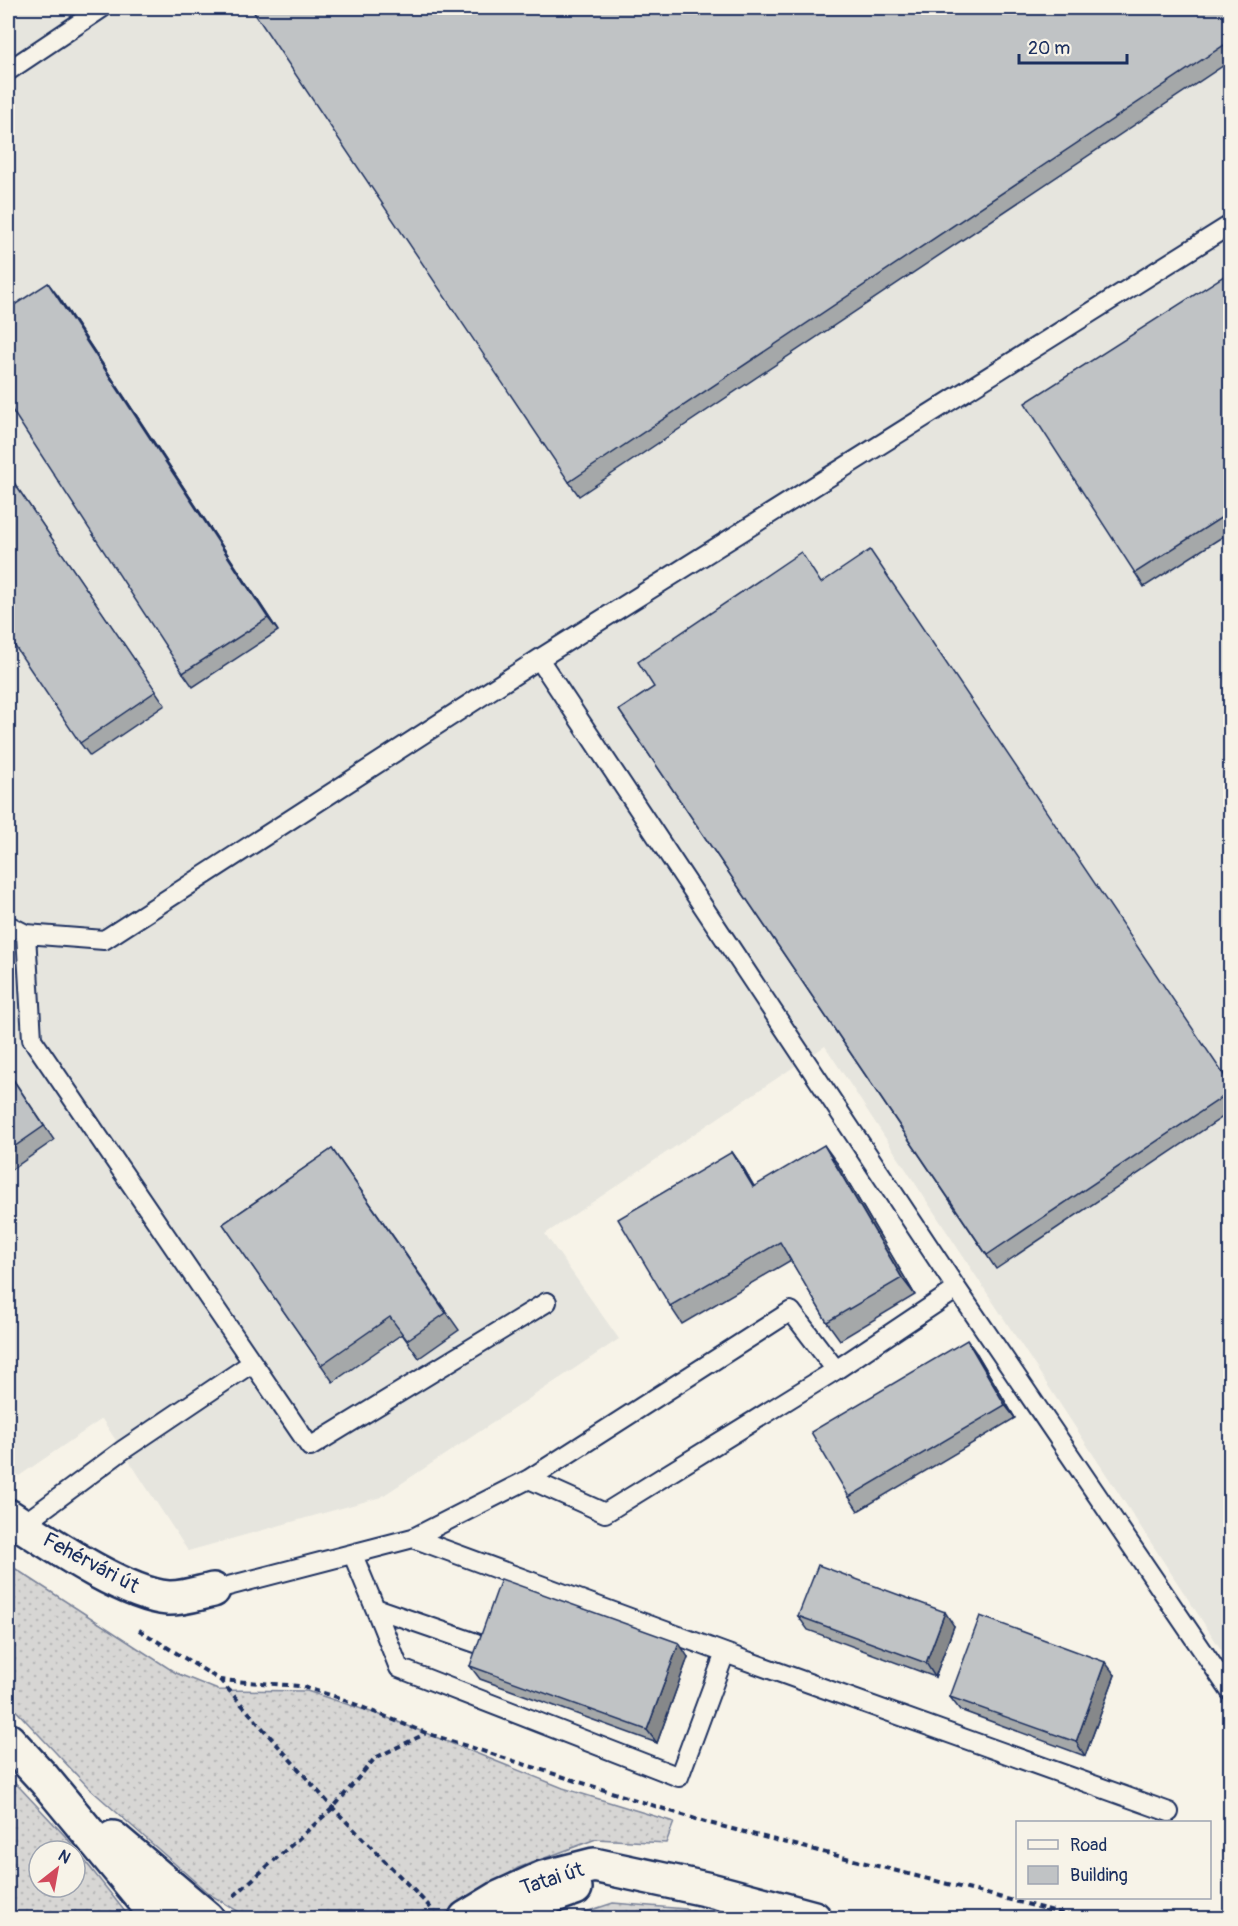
<svg xmlns="http://www.w3.org/2000/svg" width="1238" height="1926" font-family="Pangolin,sans-serif">
<style>
.built{fill:#e6e5de}
.grass{fill:url(#grass-dots);stroke:#798299;stroke-width:1.5;fill-rule:evenodd}
.lines{fill:none;stroke-linecap:round;stroke-linejoin:round}
.lane-casing{stroke:#1b2f5e;stroke-width:22}
.street-casing{stroke:#1b2f5e;stroke-width:38}
.secondary-casing{stroke:#1b2f5e;stroke-width:38}
.primary-casing{stroke:#1b2f5e;stroke-width:38}
.path{stroke:#1b2f5e;stroke-width:4;stroke-dasharray:6 4.5;stroke-linecap:butt}
.lane{stroke:#f7f3e8;stroke-width:18}
.street{stroke:#f7f3e8;stroke-width:33}
.secondary{stroke:#f7f3e8;stroke-width:33}
.primary{stroke:#f7f3e8;stroke-width:33}
.wall{fill:#a5a8a9;stroke:#1b2f5e;stroke-width:1.5}
.shaded-wall{fill:#86888a;stroke:#1b2f5e;stroke-width:1.5}
.building{fill:#c0c3c5;stroke:#1b2f5e;stroke-width:1.5}
.labels{text-anchor:middle;dominant-baseline:central;stroke-width:4.5;stroke-linejoin:round;paint-order:stroke}
.street-label{font-size:21px;fill:#1b2f5e;stroke:#f7f3e8}
</style>
<defs>
<pattern id="grass-dots" width="8" height="8" patternUnits="userSpaceOnUse" patternTransform="scale(1.5)"><rect width="8" height="8" fill="#d7d6d4"/><path d="M2 2h.1M6 6h.1" fill="none" stroke="#b8b8b8" stroke-width="1.8" stroke-linecap="round"/></pattern>
</defs>
<rect width="100%" height="100%" fill="#f7f3e8"/>
<filter id="ink" filterUnits="userSpaceOnUse"><feTurbulence type="fractalNoise" baseFrequency=".0167" numOctaves="2"/><feDisplacementMap in="SourceGraphic" scale="12" xChannelSelector="R" yChannelSelector="G"/><feConvolveMatrix kernelMatrix="1 2 1 2 8 2 1 2 1" color-interpolation-filters="sRGB"/></filter>
<g filter="url(#ink)">
<path class="built" d="M8,8H1230V1663L825,1046L545,1234L619,1339L381,1497L188,1551L102,1419L19,1476L8,1467Z"/>
<path class="grass" d="M8,1564L176,1673L218,1690L307,1691L383,1716L563,1788L674,1822L666,1843L596,1839L518,1868L443,1916L430,1918H249L209,1894L89,1788L8,1702Z
M8,1775L66,1837L130,1918H8ZM39,1851H75V1887H39Z
M613,1903L686,1909L721,1918H567Z"/>
<g class="lines">
<g class="lane-casing">
<path id="lane" d="M8,71L102,8
M539,659L957,1289
M8,925L26,934L104,940L539,659L1230,225
M26,934L32,1039L310,1447L547,1302
M529,1479L605,1513L836,1370
M22,1525L123,1450L252,1363
M413,1538L725,1653L1169,1812
M353,1555L375,1608L476,1643
M213,1590L413,1538L529,1479L791,1311L836,1370L957,1289L1230,1691
M375,1608L399,1668L679,1777L725,1653"/>
</g>
<g class="street-casing">
<path id="street" d="M8,1516C47,1541 123,1594 168,1598C181,1599 199,1593 213,1590"/>
</g>
<g class="secondary-casing">
<path id="secondary" d="M466,1918L499,1898L543,1878L594,1865L710,1890L814,1918
M519,1918L552,1896L575,1888"/>
</g>
<g class="primary-casing">
<path id="primary" d="M8,1740L44,1779L159,1918
M113,1838L207,1918"/>
</g>
<path class="path" d="M139,1630L220,1680L300,1686L337,1697L426,1733L705,1822L1081,1918
M220,1680L333,1808L432,1909
M234,1896L333,1808L375,1758L425,1734"/>
<use href="#lane" class="lane"/>
<use href="#street" class="street"/>
<use href="#secondary" class="secondary"/>
<use href="#primary" class="primary"/>
</g>
<path class="wall" d="M1230,8V61L579,496L569,482Z
M1230,272V532L1144,587L1135,573Z
M58,296L278,631L193,687L183,673Z
M8,474L165,705L90,756L80,743Z
M619,710L1230,1083V1112L996,1269Z
M8,1033L14,1042L8,1046Z
M8,1072L54,1140L8,1172Z
M332,1149L459,1330L419,1358L402,1334L333,1382L223,1224Z
M732,1152L744,1169L754,1187L837,1163L915,1295L840,1340L827,1322L791,1260L682,1324L670,1306Z
M977,1354L1015,1418L858,1511L849,1497Z
M798,1616L954,1626L935,1677L808,1630Z
M688,1657L657,1743L480,1679L470,1666Z
M1115,1675L1085,1756L960,1710L950,1697Z"/>
<path class="shaded-wall" d="M48,283L58,296L278,631L268,618Z
M824,1145L837,1163L915,1295L902,1278Z
M732,1152L744,1169L765,1205L753,1187Z
M967,1340L977,1354L1015,1418L1005,1405Z
M945,1612L954,1626L935,1677L926,1663Z
M679,1643L688,1657L657,1743L647,1730Z
M1105,1662L1115,1675L1085,1756L1076,1742Z"/>
<path class="building" d="M251,8H1230V41L569,482Z
M1230,272V512L1135,573L1025,403Z
M48,283L268,618L183,673L8,404V309Z
M8,474L156,691L80,743L8,636Z
M870,550L1230,1084V1092L987,1255L619,710L654,687L638,662L801,552L821,583Z
M8,1072L44,1126L8,1151Z
M824,1145L902,1278L827,1322L780,1242L670,1306L618,1219L732,1152L753,1187Z
M332,1149L446,1313L407,1340L390,1317L321,1365L223,1224Z
M967,1340L1005,1405L849,1497L811,1432Z
M818,1565L945,1612L926,1663L798,1616Z
M501,1579L679,1643L647,1730L470,1666Z
M980,1616L1105,1662L1076,1742L950,1697Z"/>
</g>
<g class="labels">
<g class="street-label">
<text transform="translate(91 1563) rotate(28)">Fehérvári út</text>
<text transform="translate(552 1879) rotate(-18)">Tatai út</text>
</g>
</g>
<rect width="1238" height="1926" fill="none" stroke="#f7f3e8" stroke-width="30"/>
<rect x="15" y="15" width="1208" height="1896" fill="none" stroke="#1b2f5e" stroke-width="2" filter="url(#ink)"/>
<rect x="1016" y="1821" width="195" height="78" fill="#f7f3e8" stroke="#9fa5b1" stroke-width="1.5"/>
<rect x="1028" y="1840" width="30" height="9" fill="#f7f3e8" stroke="#9fa5b1" stroke-width="1.5"/>
<text x="1070" y="1851" font-size="18" fill="#1b2f5e">Road</text>
<rect x="1028" y="1866" width="30" height="18" fill="#c0c3c5" stroke="#9fa5b1" stroke-width="1.5"/>
<text x="1070" y="1881" font-size="18" fill="#1b2f5e">Building</text>
<g transform="translate(57 1869) rotate(31)"><circle r="28" fill="#f7f3e8" stroke="#9fa5b1" stroke-width="1.5"/>
<path d="M0-4.5L10 22L0 15L-10 22Z" fill="#d1495b"/>
<text y="-9" font-size="16" font-weight="bold" text-anchor="middle" fill="#1b2f5e">N</text>
</g>
<path d="M1019 54v9h108v-9" fill="none" stroke="#1b2f5e" stroke-width="3"/>
<text x="1028" y="54" font-size="18" fill="#1b2f5e" stroke="#f7f3e8" stroke-width="4.5" paint-order="stroke">20 m</text>
</svg>
